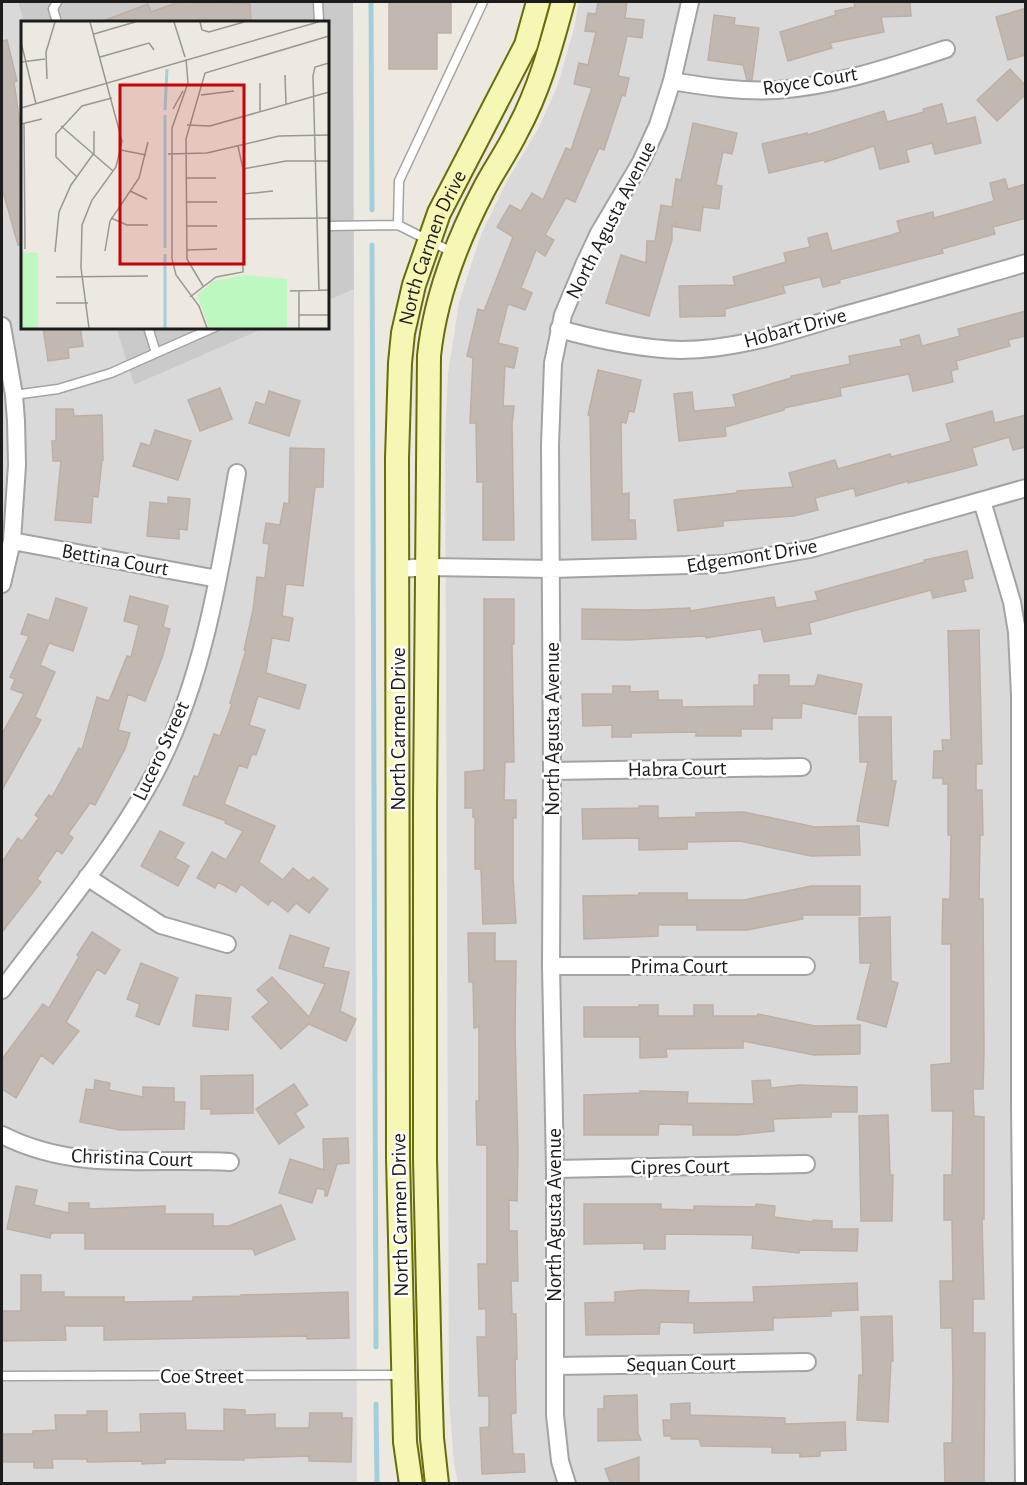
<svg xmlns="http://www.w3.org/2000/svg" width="1027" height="1485" font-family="'Alegreya Sans',sans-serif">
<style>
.residential{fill:#dad9d9}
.religious{fill:#cacaca}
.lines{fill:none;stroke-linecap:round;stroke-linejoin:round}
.stream{stroke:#a2cfda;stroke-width:5}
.building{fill:#c1b8b1;stroke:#beafa4;stroke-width:1.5}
.service-casing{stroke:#a3a3a3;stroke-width:11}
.minor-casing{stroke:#a3a3a3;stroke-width:20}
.secondary-casing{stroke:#656e07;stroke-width:26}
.service{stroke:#fff;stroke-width:8}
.minor{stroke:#fff;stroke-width:16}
.secondary{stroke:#f6f7b5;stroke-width:22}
.labels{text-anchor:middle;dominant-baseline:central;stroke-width:5;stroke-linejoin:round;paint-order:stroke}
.street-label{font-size:21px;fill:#1c1c1c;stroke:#fff}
.inset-river{fill:none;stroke:#a2cfda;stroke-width:3}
.inset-road{fill:none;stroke:#999792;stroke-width:1.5}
.view{fill:#c30509;fill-opacity:0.15;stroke:#c30509;stroke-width:3}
.inset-edge{fill:none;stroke:#1c1c1c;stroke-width:3}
</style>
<rect width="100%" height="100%" fill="#ede9e1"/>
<path class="residential" d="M2,2H18L24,22H22V327H116L134,385L267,327H327V301L354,289L357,1483L2,1484Z
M579,2H1025V1483L458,1484L454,1464L449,1398L445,436L448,374L459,302L482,232L507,181L538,129L557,87L574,29Z"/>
<path class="religious" d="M18,2H353L354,289L327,301V22H24Z
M116,327H267L134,385Z"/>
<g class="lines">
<path class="stream" d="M371,2L372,210
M372,245L376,1347
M376,1404L377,1484"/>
</g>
<path class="building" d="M179,2L250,4L251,22H103V21L148,4L151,12Z
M389,2H451V33H437V69H389Z
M598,2H627L625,18L644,20L642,38L627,36L618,76L629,78L625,96L622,95L604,150L599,148L575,202L566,198L545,235L554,240L545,256L536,250L521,288L532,293L525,310L508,304L498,343L518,348L514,368L505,366L503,406H514L512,425L514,540H483V482H477L476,423H470L473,358L467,356L478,309L484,311L513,237L497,227L510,205L521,211L532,193L543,200L566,148L571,150L592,88L574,84L579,63L588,65L596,32L585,31L588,13L596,14Z
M854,2H910L911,16L881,17L884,32L830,43L832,48L788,61L780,32L836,15L835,11L855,7Z
M1023,9L1026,18V55L1008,60L996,17Z
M714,15L735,18L734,25L759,28L752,80H747L743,65L708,60Z
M7,40L17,81L14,82L22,138V244L18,245L2,188V41Z
M1010,69L1026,86V94L997,121L977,100Z
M942,104L947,124L975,117L981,143L935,154L932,143L906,150L909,162L880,169L874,146L825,162L824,160L769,173L762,144L807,133V135L884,111L887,122L924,112L923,109Z
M693,123L737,133L732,154L723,152L716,185L722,186L719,209L703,207L700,231L677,227V222L676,227L672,226V240L649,316L606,303L621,255L646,263L647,241H655L661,205L672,207L676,179L681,180Z
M1005,179L1008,189L1026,184V218L993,227L995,234L942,249L943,253L839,280L840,283L823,287L820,277L783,286L785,293L725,309V316L680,317L679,286L735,285L733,277L786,262L784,253L810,247L808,238L827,233L832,251L892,235L900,232L897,221L933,212L934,218L994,201L990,183Z
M1026,311V336L1008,340L1010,346L956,361L958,369L951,371L953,382L913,391L909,374L840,388L841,396L784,408V410L725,427L726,436L679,441L674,394L692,392L694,411L736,407L733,395L791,378V376L850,364L849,356L902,346L900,340L919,335L922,346L960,336L958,329Z
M43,327H80L83,346L68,348L69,358L48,361Z
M598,370L641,380L634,412L629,411L626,423L621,422L622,494L629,493V520H635L636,539L592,540L590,415H588Z
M220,388L232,419L200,431L188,400Z
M269,391L300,401L289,436L249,423L256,402L265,405Z
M56,409H73L74,416L102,415L103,460H102L98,497L93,496L91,523L55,520L61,461H53L52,441H56Z
M992,411L995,423L1026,415V447L1013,450L1009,437L972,448L977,465L959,470L908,483V481L856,496L854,488L815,498L818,510L794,516L723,521V526L678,531L674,500L737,493V491L793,487L789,473L835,460L838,469L890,454L891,457L951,441L946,424Z
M155,430L191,441L178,480L133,466L141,443L150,446Z
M290,448L324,449L323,487H315L303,586L286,584L282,616L293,618L289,641L272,638L266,673L306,685L299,709L258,696L249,725L265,730L256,755L252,754L247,768L239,765L224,804L275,826L259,862L283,880L293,868L309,881L313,877L328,889L309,913L296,903L288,912L272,900L268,905L241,884L236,892L218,882L215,888L197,878L212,852L226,860L243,831L225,823L226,821L183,805L194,776L198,777L214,734L220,736L232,704L230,703L246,650H244L253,610L257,577L265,578L269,544L263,543L266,523L280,525L284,503L289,504Z
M168,497L190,499L187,530L179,529V539L147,536L150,502L168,504Z
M967,551L973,578L963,580L966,591L933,598L931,590L809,623L811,634L764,642L761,629L706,638L705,636L628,640L582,639V609L644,610L690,608V611L774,597L776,608L818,600L815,592L925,562L924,560Z
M130,596L168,606L163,627L170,629L162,658L145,701L128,694L118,730L130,733L125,749L95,805L90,803L68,834L73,838L62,854L57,850L37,879L41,882L2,932V862L18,838L22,841L39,818L35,815L49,795L52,797L79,748L82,750L97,697L109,701L127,656L131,657L139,625L124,621Z
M56,598L87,608L73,651L49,643L40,665L55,672L35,717L41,720L2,790V734L24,694L11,689L15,679L10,677L29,636L21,634L28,614L49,621Z
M484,599H514V644H512L514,762H505L504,800H516V818H513V878L516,923L483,924L481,869H475V818L473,817V808H465V772L484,770Z
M979,630L982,764H976V790H982L983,835H980L979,899H983L984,1052L983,1089H973L974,1116L984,1117V1219H982L984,1299H973V1333H985L984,1484H945L944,1443H952L953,1379L952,1328H941L940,1281H953L952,1220H944V1175H952L953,1111H932L931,1065L951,1063V944H942L943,899H950L951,835H948V784H943V778H933L934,751H943L942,740H951L948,631Z
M759,675H789V686H815L818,675L862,684L856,714L802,703L801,718H772V729H741V736H696V732L631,733V737H612V725L583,726L582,694H613V686H630V692L658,691V700H682V707L754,706V685H759Z
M859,717H891L892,781H896L888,826L857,821L868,762H860Z
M639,806H658V818L696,817V813L744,812L815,827L859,826L860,855L811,856L740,841L687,842V849L639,850V838L583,839L582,809L639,808Z
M160,831L184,843L175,858L189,866L178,886L141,866Z
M811,886H860V915H802L803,919L747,930H697V925H658V936L584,939L583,896L639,895V893H687V900H744Z
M890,917L891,981L898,983L886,1027L857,1019L871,963H860L859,918Z
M92,932L120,950L105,974L97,969L66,1022L79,1031L53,1064L41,1055L16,1098L2,1089V1059L43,1004L49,1008L79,957L77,955Z
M468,933H495V961H516L515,1033L518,1152L517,1201L509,1200V1231H517L518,1281H511L512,1314H516L517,1359H515L516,1413L511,1414L513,1454H524L525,1472L482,1474L480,1428L489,1427V1396H479L477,1337H486V1309H479L478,1264H487V1145H477L476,1101H479V1027L474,1028L473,982H469Z
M290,935L329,948L323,967L349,972L340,1011L356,1019L346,1041L309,1024L281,1049L252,1017L269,1002L257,990L272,977L309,1017L325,984L279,968Z
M141,963L178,978L159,1025L136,1016L140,1004L127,999Z
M196,995L231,998L228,1030L193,1026Z
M639,1005H658V1016H694V1005H713V1016H757L758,1014L815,1026L860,1025V1054L814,1055L743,1041V1048L666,1049L667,1057L640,1058V1037H584V1007H639Z
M253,1075V1113L211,1114V1109H201V1076Z
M95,1080L110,1083L109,1090L143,1097V1087L174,1088V1102H185L184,1129L120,1130L80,1122L86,1089L94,1090Z
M770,1080L771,1088L799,1085L857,1087V1112H831V1117L773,1119L774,1131L738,1135H693V1125L659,1124L658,1135H584V1095L640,1093V1091L688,1092L687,1103L754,1104L752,1081Z
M294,1084L308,1105L295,1113L304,1127L279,1144L256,1109Z
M888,1115L890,1175H893L892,1221H861L859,1116Z
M348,1138L349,1163L337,1164L327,1196H325V1190L317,1188L312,1203L279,1193L290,1159L324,1170L323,1139Z
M16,1186L37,1190L34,1205L69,1213V1203H89V1209L165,1206V1214H213V1226H229L281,1205L295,1239L255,1255L253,1249H85V1233H51L50,1238L7,1229Z
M584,1204H661V1209L694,1210V1206L756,1207V1204L775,1206L774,1217L813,1222V1220L832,1221V1229H858L857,1251L799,1250V1253L752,1248L753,1235L665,1234V1249H644V1243L584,1244Z
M21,1275H41V1292H64V1297H124V1302L193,1301V1297L241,1296V1295L348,1292L349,1338L307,1339V1336L104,1340V1326H65L66,1340L2,1341V1311H21Z
M857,1283L858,1310L831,1311V1316L773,1318V1330L694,1333V1323L660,1322L659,1334L586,1335L585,1303L615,1302V1292L641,1290L689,1291L688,1303L754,1302L753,1287Z
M892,1316L893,1361H891L888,1422L857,1420L859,1375H863L861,1317Z
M637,1395L638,1433L641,1440L598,1441V1409H604V1396Z
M690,1403V1415L785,1418V1424L845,1422L846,1450L820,1451V1456L800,1457V1453H772V1447L701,1446L699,1439H671V1436H664L663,1420H671V1404Z
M224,1409L245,1410V1415L275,1414V1428H309L310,1413H342V1418H352L351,1462L309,1461V1456L244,1458V1460L165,1459V1463L142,1464V1461L87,1462V1459H52L53,1468H34V1462H2V1434H33V1431L56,1430L55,1415H87V1411H107V1433L141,1432L140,1414L185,1413L186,1430L224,1431Z
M639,1457V1484H611L605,1469Z"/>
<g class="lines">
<g class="service-casing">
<path id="service" d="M57,2L53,9L57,22
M318,2L319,22
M398,225L399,181L483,2
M327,226L398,225L454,253
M148,327L156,353L215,327
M14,395L58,389L111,373L156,353
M2,1376L403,1375"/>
</g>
<g class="minor-casing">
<path id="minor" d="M672,81C707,87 742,92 777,90C834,86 891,67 946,49
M2,326L14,395L16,421L17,465L12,541L2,584
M559,329C599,340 639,349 681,350C736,350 789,332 841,316C903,299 964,281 1026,263
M982,501L1012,602L1017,632L1020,695V1106L1024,1484
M12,541L218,579
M399,569L428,567L551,569L724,564L810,549L1026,488
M552,771L802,767
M87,877L161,925L227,944
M551,966H806
M2,990C54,920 115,849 156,771C203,681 220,573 237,473
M2,1135C77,1173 150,1157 230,1162
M555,1169L806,1164
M555,1366L807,1362
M567,1484L560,1461L555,1415V1169L551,966L552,771L550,445L553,363L563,315L584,265L599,233L641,162L658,125L672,81L690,2"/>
</g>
<g class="secondary-casing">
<g id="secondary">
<path id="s1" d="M411,1484L405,1442L398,1158L397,458L400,363L403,333L414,285L439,213L526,45L538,2"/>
<path d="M437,1484L432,1438L430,1376L425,1158V804L429,356C435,297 456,243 483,191C493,171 507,152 517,131C539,91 551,46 563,2"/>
</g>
</g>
<use href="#service" class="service"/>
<use href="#minor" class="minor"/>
<use href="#secondary" class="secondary"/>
</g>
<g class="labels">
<g class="street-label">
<text transform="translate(810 81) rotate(-9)">Royce Court</text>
<text transform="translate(611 220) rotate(-63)">North Agusta Avenue</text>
<text stroke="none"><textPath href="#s1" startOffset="1242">North Carmen Drive</textPath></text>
<text transform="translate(795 328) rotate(-15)">Hobart Drive</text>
<text transform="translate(752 556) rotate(-9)">Edgemont Drive</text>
<text transform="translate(115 560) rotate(10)">Bettina Court</text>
<text transform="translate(398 729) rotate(-90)">North Carmen Drive</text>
<text transform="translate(552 729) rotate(-90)">North Agusta Avenue</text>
<text transform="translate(161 751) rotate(-65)">Lucero Street</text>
<text transform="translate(677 769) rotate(-1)">Habra Court</text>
<text x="679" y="966">Prima Court</text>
<text transform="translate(132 1158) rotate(2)">Christina Court</text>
<text transform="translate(680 1167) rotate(-1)">Cipres Court</text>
<text transform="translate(400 1215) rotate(-91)">North Carmen Drive</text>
<text transform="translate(554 1215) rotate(-90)">North Agusta Avenue</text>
<text transform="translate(681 1364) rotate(-1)">Sequan Court</text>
<text x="202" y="1376">Coe Street</text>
</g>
</g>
<g transform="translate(21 21)">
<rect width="308" height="308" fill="#ede9e1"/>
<path d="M0,231L17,232V307H0ZM224,254L266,258V307H188L176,274L192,260Z" fill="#bef8c1"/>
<path class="inset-river" d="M144,89L146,48M144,94V227M144,233V307"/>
<path class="inset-road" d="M153,1L164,36M179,1L181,9L188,11L223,1M73,13L114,1M0,21L15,83M79,36L128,22L133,29M165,38L167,62L151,107V238L155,254L178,285L186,307M0,41L24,38M264,54L265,84M26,58L25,31L34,1M239,62V91M180,74L213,70M0,87L297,1M152,88L162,70M3,102L4,228M0,103L21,98M166,104L189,105L308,71M40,105L92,150M100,129L125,134M147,133L186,132L258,115L308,114M222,148L265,140H308M56,156L35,136V113L61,85L91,77M165,157H195M109,170L126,178M222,173L252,170M165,181H196M90,197L106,204H127M222,198L308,197M166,205H196M166,229L196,228M84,230L89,200L118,157L127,121M34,231L38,191L50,164L73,132V110M35,256L127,255M182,265L166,238L165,118L184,52L308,15M269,270L308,269M278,270V307M298,270L292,55L294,46L308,42M169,276L195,256L222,251V148L217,125M35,282H67M278,294H308M68,307L60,247L61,204L71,179L95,146L101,120L69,1"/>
<path class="view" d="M99,64H223V243H99Z"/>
<rect width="308" height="308" class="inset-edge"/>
</g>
<rect width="1027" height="1485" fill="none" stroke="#1c1c1c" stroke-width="6"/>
</svg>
